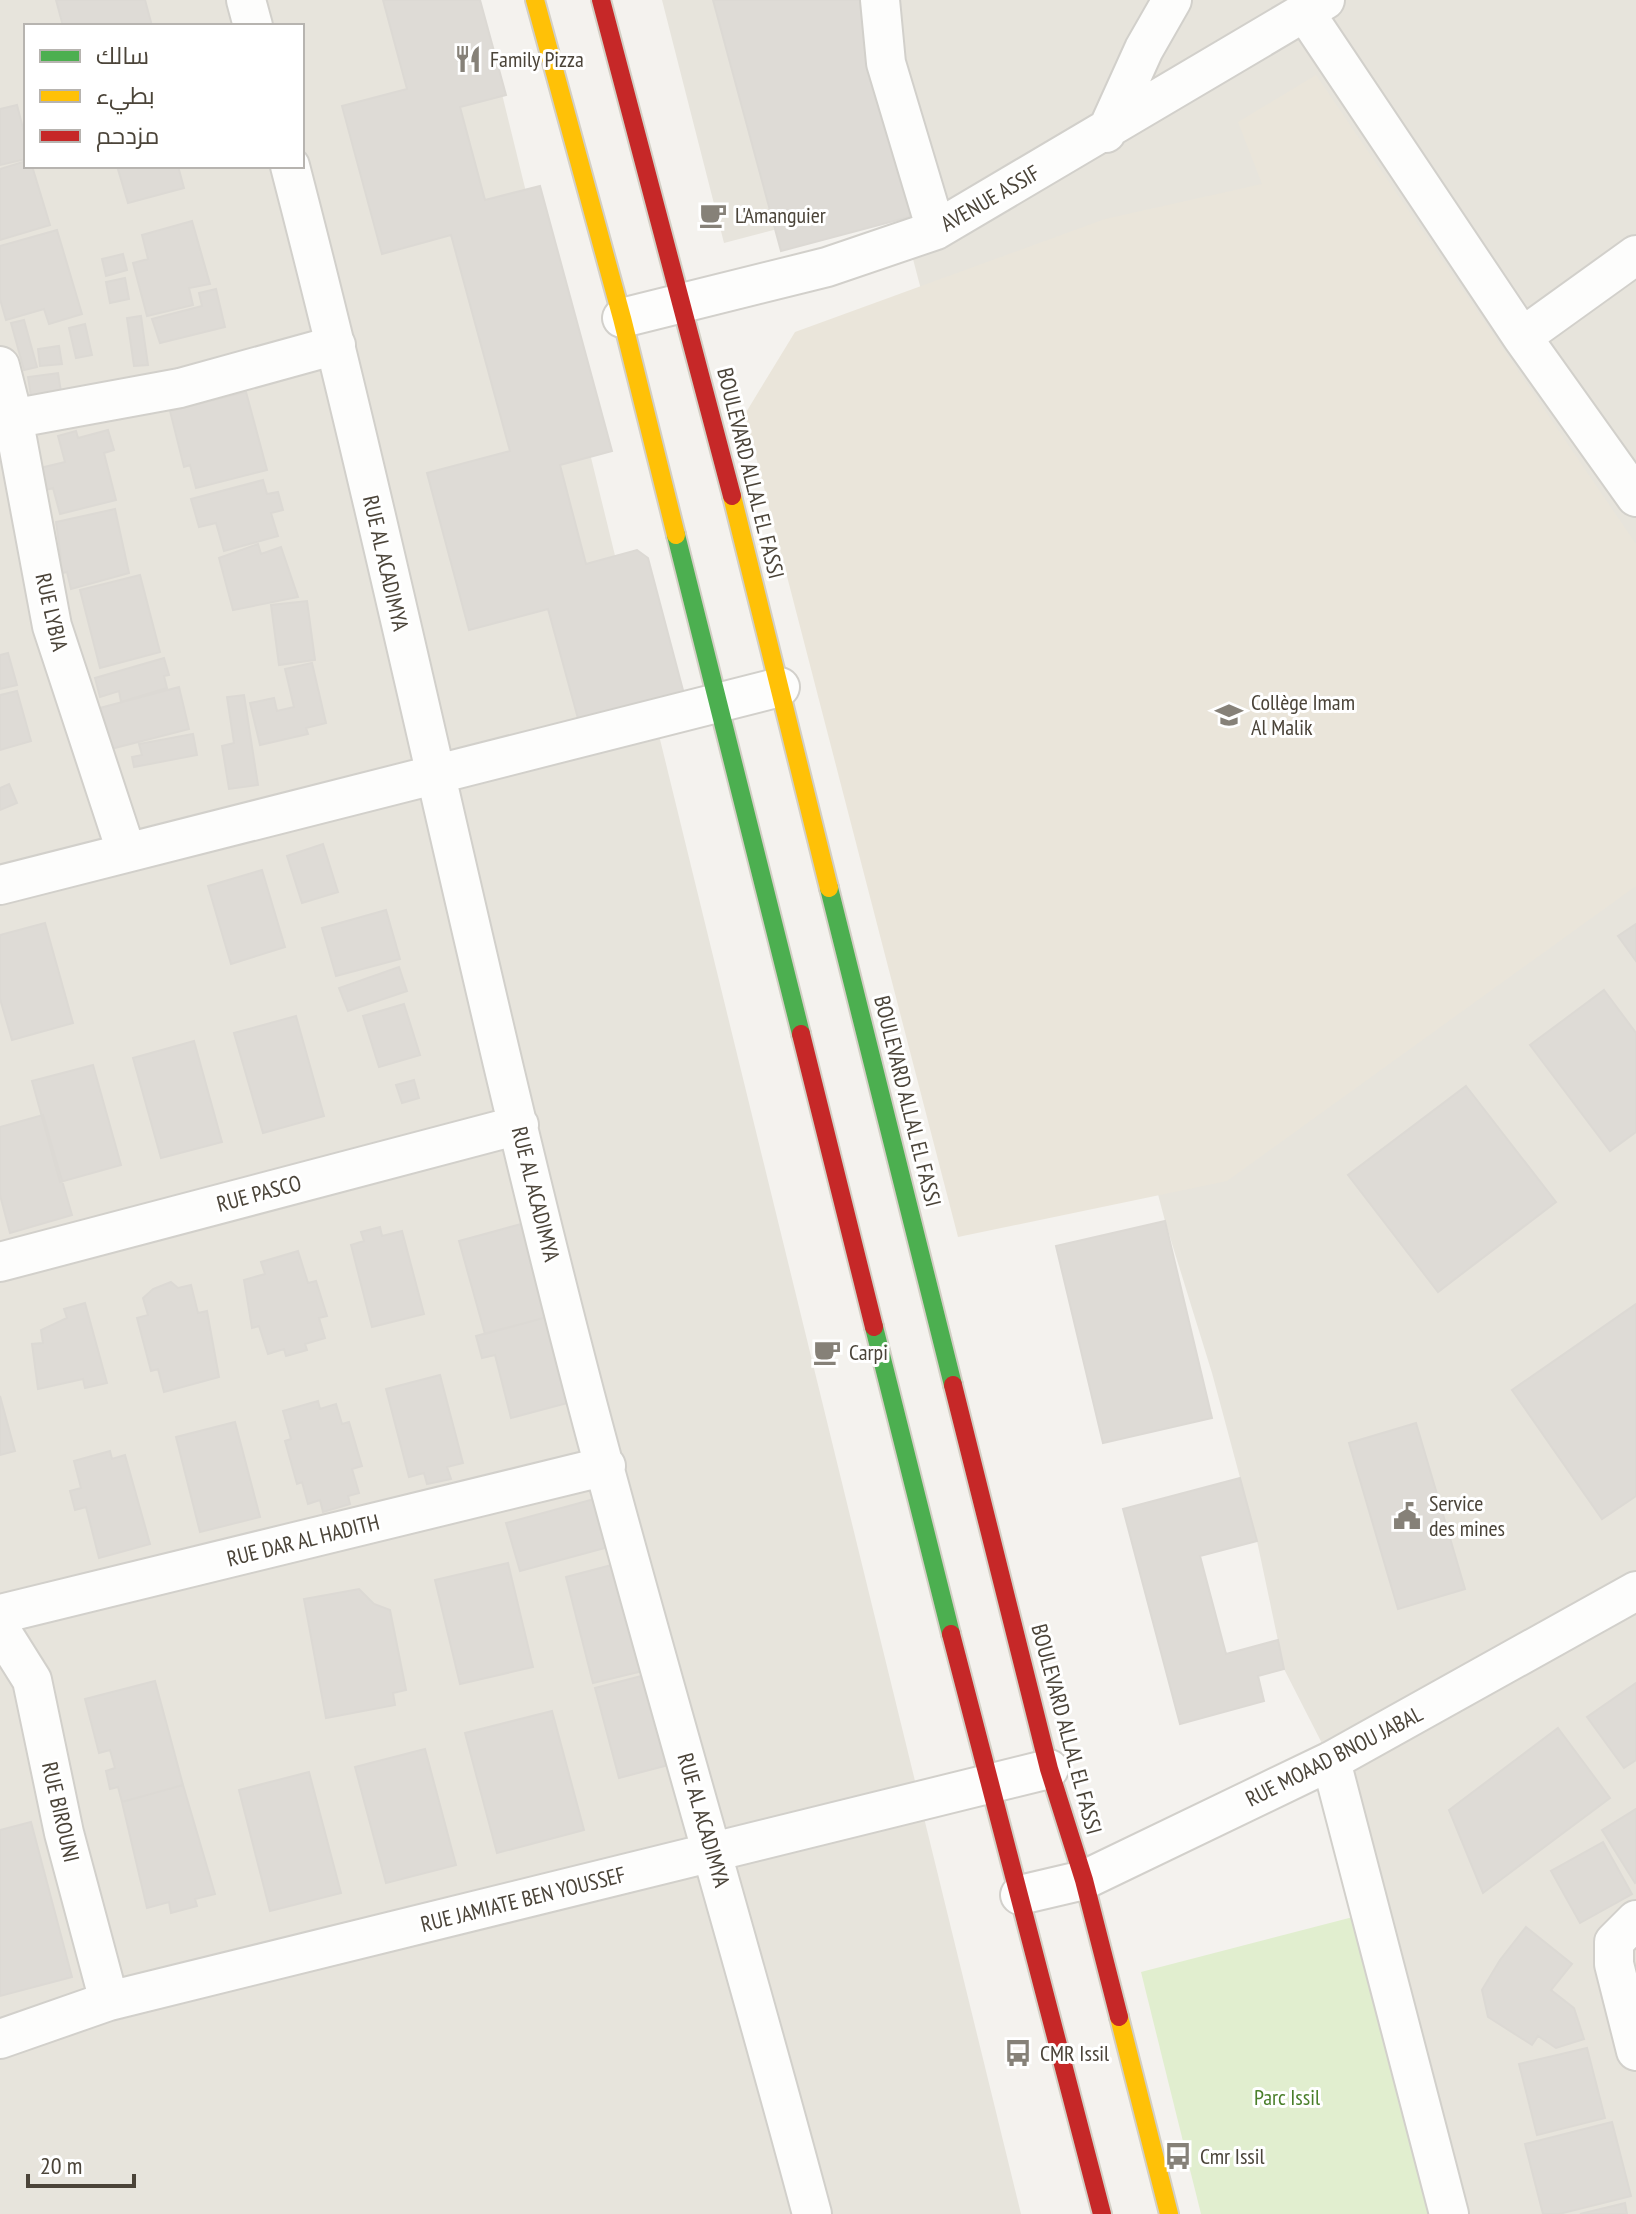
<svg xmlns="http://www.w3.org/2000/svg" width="1636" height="2214" font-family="'PT Sans Narrow',Cairo,sans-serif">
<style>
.residential{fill:#e7e4dc;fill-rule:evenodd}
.education{fill:#eae5da}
.green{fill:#e1eecf}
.building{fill:#dedbd6;stroke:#dcd9d4;stroke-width:2}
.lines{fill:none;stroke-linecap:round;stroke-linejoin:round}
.street-casing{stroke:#d2d0cb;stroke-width:42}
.fast-casing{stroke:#d3cfc5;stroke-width:22}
.slow-casing{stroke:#d3cfc5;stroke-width:22}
.jam-casing{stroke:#d3cfc5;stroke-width:22}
.street{stroke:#fdfdfc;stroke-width:38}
.fast{stroke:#4caf50;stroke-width:18}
.slow{stroke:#ffc107;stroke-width:18}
.jam{stroke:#c62828;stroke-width:18}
.labels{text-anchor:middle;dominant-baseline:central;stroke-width:6;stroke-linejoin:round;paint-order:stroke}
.poi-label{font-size:22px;fill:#4b4439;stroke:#fff;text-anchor:start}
.street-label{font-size:22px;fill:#4b4439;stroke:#fff}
.park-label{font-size:22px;fill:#4a7f2a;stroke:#fff}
</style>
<rect width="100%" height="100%" fill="#f4f2ee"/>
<path class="residential" d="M0,0H479L1021,2214H0ZM26,26H302V166H26Z
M662,0H1636V2214H1435L1331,1761L1284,1669L1257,1541L1212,1373L1165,1221L897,198L724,243Z"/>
<path class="education" d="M1316,75L1636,544V886L1227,1181L958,1237L745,414L795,332L1105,219L1262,184L1238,122Z"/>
<path class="green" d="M1353,1917L1435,2214H1201L1141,1972Z"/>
<path class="building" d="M56,0H145L152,26H63Z
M383,0H480L506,95L460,107L485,200L540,186L612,451L560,465L586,564L637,550L648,558L684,694L579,722L548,609L469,630L427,473L510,451L451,235L382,254L342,106L407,89Z
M713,0H866L924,213L781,251Z
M17,105L26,140V159L0,165V109Z
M26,161V166H32L50,225L0,240V169Z
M117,166H178L184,188L128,203Z
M192,221L210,284L189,288L193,305L147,316L133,263L148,259L142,235Z
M57,230L82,314L49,324L44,309L6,320L0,299V246Z
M123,254L127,270L106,276L102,259Z
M125,278L129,299L110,303L106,282Z
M216,289L225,327L160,343L152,319L202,306L199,293Z
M141,316L148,365L134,366L127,318Z
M24,320L37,367L24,370L11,323Z
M85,324L92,355L76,358L69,328Z
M59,346L62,364L40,366L38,349Z
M58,373L61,392L31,396L28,377Z
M246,392L267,470L196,488L190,465L184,467L170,411Z
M108,430L114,450L104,453L116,500L60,514L53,488L46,490L40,468L65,462L58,436L76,431L78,438Z
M263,480L267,494L278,492L283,510L271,513L278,536L224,551L216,523L199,527L191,499Z
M115,509L129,573L71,589L67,572L58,574L55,561L61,559L56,522Z
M258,544L261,554L281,547L298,597L233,610L219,558Z
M140,575L160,652L100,668L80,590Z
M307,601L315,660L279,665L271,605Z
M8,653L17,685L0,689V655Z
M164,658L169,675L164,676L167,688L121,702L119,691L100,697L95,678Z
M312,663L326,723L306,728L308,734L260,745L250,703L274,698L277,711L294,707L285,669Z
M179,687L189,729L107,750L96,709Z
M17,691L31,741L0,750V695Z
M244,695L258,785L229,789L222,746L234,743L227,697Z
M193,734L197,755L134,767L132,757L142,755L139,744Z
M9,784L17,803L0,810V788Z
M323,844L338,892L302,903L287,856Z
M262,870L285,947L231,964L208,886Z
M386,910L400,959L336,976L322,928Z
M45,923L73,1023L12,1040L0,999V935Z
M1636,924V961L1618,936Z
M399,967L407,991L348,1011L339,988Z
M1604,990L1636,1033V1132L1610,1151L1530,1045Z
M404,1004L420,1055L379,1067L363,1016Z
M296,1016L324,1116L263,1133L234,1033Z
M194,1041L222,1142L161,1158L133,1058Z
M93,1065L121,1165L60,1182L32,1081Z
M414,1080L419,1098L402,1103L396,1085Z
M1466,1086L1556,1202L1438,1292L1348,1175Z
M43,1115L72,1215L10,1233L0,1195V1127Z
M536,1220L562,1313L485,1334L459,1241Z
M1165,1221L1212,1418L1103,1443L1056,1246Z
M380,1227L382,1236L402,1231L424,1314L372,1327L351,1245L364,1241L361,1232Z
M298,1251L308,1283L316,1281L327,1316L319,1318L325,1338L305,1344L307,1350L286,1356L284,1349L268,1354L259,1326L252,1328L244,1280L265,1274L261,1262Z
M171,1282L178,1288L191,1285L198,1313L207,1311L219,1377L164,1392L158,1369L151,1371L137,1318L148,1315L143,1298L153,1289Z
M85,1303L107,1383L85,1388L83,1379L38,1389L32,1344L43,1343L41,1330L67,1318L64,1309Z
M1636,1304V1496L1602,1519L1512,1390Z
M562,1313L586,1398L511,1418L495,1355L482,1358L476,1336Z
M440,1375L463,1463L447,1467L451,1479L427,1484L424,1473L409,1477L386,1389Z
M0,1396L15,1451L0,1455Z
M318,1401L320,1409L336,1404L342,1424L349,1422L362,1466L352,1469L359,1493L348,1496L350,1504L323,1512L320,1500L308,1504L302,1482L297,1484L285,1441L291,1439L283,1411Z
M235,1422L260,1517L200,1532L176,1437Z
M1416,1423L1465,1589L1398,1609L1349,1443Z
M110,1451L112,1459L125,1455L150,1544L99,1558L86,1507L75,1510L70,1491L81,1488L74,1461Z
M1240,1478L1257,1541L1200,1556L1226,1654L1278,1640L1284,1669L1258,1676L1264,1701L1180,1724L1123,1509Z
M598,1498L612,1546L520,1571L506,1523Z
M623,1562L651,1669L593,1683L566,1577Z
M508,1563L533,1667L460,1684L435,1580Z
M359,1589L374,1604L390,1610L406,1690L393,1693L395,1705L326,1718L304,1599Z
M653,1673L676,1763L619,1778L595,1688Z
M155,1681L183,1785L122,1802L118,1787L110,1789L106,1771L115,1768L110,1750L99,1753L85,1699Z
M1636,1683V1760L1624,1768L1587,1717Z
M552,1711L584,1830L497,1853L465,1733Z
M1558,1728L1610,1798L1483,1893L1449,1810Z
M425,1749L456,1865L386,1883L355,1767Z
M309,1772L341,1893L270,1911L239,1790Z
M183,1785L215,1894L195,1899L197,1906L171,1913L169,1902L147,1908L122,1802Z
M1636,1809V1882L1635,1883L1602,1830Z
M31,1822L72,1977L0,1996V1830Z
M1603,1842L1632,1894L1580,1923L1551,1871Z
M1526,1927L1572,1964L1551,1990L1574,2008L1584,2039L1556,2048L1538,2036L1532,2045L1488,2017L1482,1990L1500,1960Z
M1587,2048L1605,2118L1537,2135L1519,2064Z
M1612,2122L1631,2196L1559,2214H1543L1525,2144Z
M1625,2203L1627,2214H1580Z"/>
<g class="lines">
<g class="street-casing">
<path id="street" d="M246,0L253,26
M880,0L886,63L936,230
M1306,14L1522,337L1636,497
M1106,133L1144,49L1172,0
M290,166C396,574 478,987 585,1395C657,1669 739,1940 812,2214
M622,318L827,267L936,230L1325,0
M1522,337L1636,255
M0,366L13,417L52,626L126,851
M0,421L180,388L336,345
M0,885L780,687
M0,1262L519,1125
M0,1614L606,1466
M0,1629L32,1680L64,1833L109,2001
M1331,1761L1449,2214
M1020,1895L1084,1880L1331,1761L1636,1591
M1636,1920L1614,1942V1964L1636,2051
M0,2039L109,2001L1049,1769"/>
</g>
<g class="fast-casing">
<path id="fast" d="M676,535L801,1034
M829,888L953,1385
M874,1327L951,1634"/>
</g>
<g class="slow-casing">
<path id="slow" d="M535,0L622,318L676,535
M732,496L829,888
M1119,2017L1169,2214"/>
</g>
<g class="jam-casing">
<path id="jam" d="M601,0L732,496
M801,1034L874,1327
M953,1385L1049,1769L1084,1880L1119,2017
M951,1634L1102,2214"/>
</g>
<use href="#street" class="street"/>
<use href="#fast" class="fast"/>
<use href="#slow" class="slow"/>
<use href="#jam" class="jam"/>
</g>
<defs>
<g id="restaurant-bare" transform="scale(2.16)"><path d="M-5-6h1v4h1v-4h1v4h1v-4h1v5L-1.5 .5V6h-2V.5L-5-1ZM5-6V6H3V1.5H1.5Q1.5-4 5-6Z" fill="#868178" stroke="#fff" stroke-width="2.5" paint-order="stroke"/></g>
<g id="cafe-bare" transform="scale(2.16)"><path d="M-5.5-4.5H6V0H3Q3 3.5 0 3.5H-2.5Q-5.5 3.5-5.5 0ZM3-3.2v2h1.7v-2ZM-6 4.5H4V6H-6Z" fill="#868178" stroke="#fff" stroke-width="2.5" paint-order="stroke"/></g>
<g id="school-bare" transform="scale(2.16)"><path d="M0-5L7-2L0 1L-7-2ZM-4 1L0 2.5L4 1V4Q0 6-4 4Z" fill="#868178" stroke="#fff" stroke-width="2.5" paint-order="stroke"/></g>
<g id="civic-bare" transform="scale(2.16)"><path d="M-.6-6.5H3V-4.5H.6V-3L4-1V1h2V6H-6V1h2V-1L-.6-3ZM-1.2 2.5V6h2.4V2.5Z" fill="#868178" stroke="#fff" stroke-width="2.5" paint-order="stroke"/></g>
<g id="bus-bare" transform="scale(2.16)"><path d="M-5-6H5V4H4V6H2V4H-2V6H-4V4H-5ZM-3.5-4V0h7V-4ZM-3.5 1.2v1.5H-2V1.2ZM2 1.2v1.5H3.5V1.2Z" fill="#868178" stroke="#fff" stroke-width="2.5" paint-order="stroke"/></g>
</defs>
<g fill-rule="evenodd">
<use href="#restaurant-bare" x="468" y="59"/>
<use href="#cafe-bare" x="713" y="215"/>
<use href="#school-bare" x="1229" y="715"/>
<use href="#cafe-bare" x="827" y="1352"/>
<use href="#civic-bare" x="1407" y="1516"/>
<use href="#bus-bare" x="1018" y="2053"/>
<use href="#bus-bare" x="1178" y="2156"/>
</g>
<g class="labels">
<g class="poi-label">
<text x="490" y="59">Family Pizza</text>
<text x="735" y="215">L'Amanguier</text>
<text x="1251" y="702">Collège Imam<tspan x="1251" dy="25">Al Malik</tspan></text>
<text x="849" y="1352">Carpi</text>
<text x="1429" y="1503">Service<tspan x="1429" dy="25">des mines</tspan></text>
<text x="1040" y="2053">CMR Issil</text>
<text x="1200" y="2156">Cmr Issil</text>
</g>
<g class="street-label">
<text transform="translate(990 198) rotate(-30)">AVENUE ASSIF</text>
<text transform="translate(751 473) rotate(76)">BOULEVARD ALLAL EL FASSI</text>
<text transform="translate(386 563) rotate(77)">RUE AL ACADIMYA</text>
<text transform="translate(52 612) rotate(77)">RUE LYBIA</text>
<text transform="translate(908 1101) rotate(76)">BOULEVARD ALLAL EL FASSI</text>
<text transform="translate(259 1193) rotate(-15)">RUE PASCO</text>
<text transform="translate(536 1194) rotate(76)">RUE AL ACADIMYA</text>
<text transform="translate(303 1540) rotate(-14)">RUE DAR AL HADITH</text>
<text transform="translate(1067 1729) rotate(75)">BOULEVARD ALLAL EL FASSI</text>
<text transform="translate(1334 1756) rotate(-27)">RUE MOAAD BNOU JABAL</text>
<text transform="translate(61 1812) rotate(77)">RUE BIROUNI</text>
<text transform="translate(704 1820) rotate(74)">RUE AL ACADIMYA</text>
<text transform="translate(523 1899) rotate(-14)">RUE JAMIATE BEN YOUSSEF</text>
</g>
<g class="park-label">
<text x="1287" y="2097">Parc Issil</text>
</g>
</g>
<rect x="24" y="24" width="280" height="144" fill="#ffffff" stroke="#b7b4b0" stroke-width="2"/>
<rect x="40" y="50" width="40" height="12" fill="#4caf50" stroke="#b7b4b0" stroke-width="2"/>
<text x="96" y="64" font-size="24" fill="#4b4439">سالك</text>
<rect x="40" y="90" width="40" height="12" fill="#ffc107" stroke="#b7b4b0" stroke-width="2"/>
<text x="96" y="104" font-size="24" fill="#4b4439">بطيء</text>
<rect x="40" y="130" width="40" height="12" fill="#c62828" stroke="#b7b4b0" stroke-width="2"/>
<text x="96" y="144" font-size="24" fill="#4b4439">مزدحم</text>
<path d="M28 2174v12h106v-12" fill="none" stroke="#4b4439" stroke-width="4"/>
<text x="40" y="2174" font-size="24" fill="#4b4439" stroke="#ffffff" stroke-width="6" paint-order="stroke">20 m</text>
</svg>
